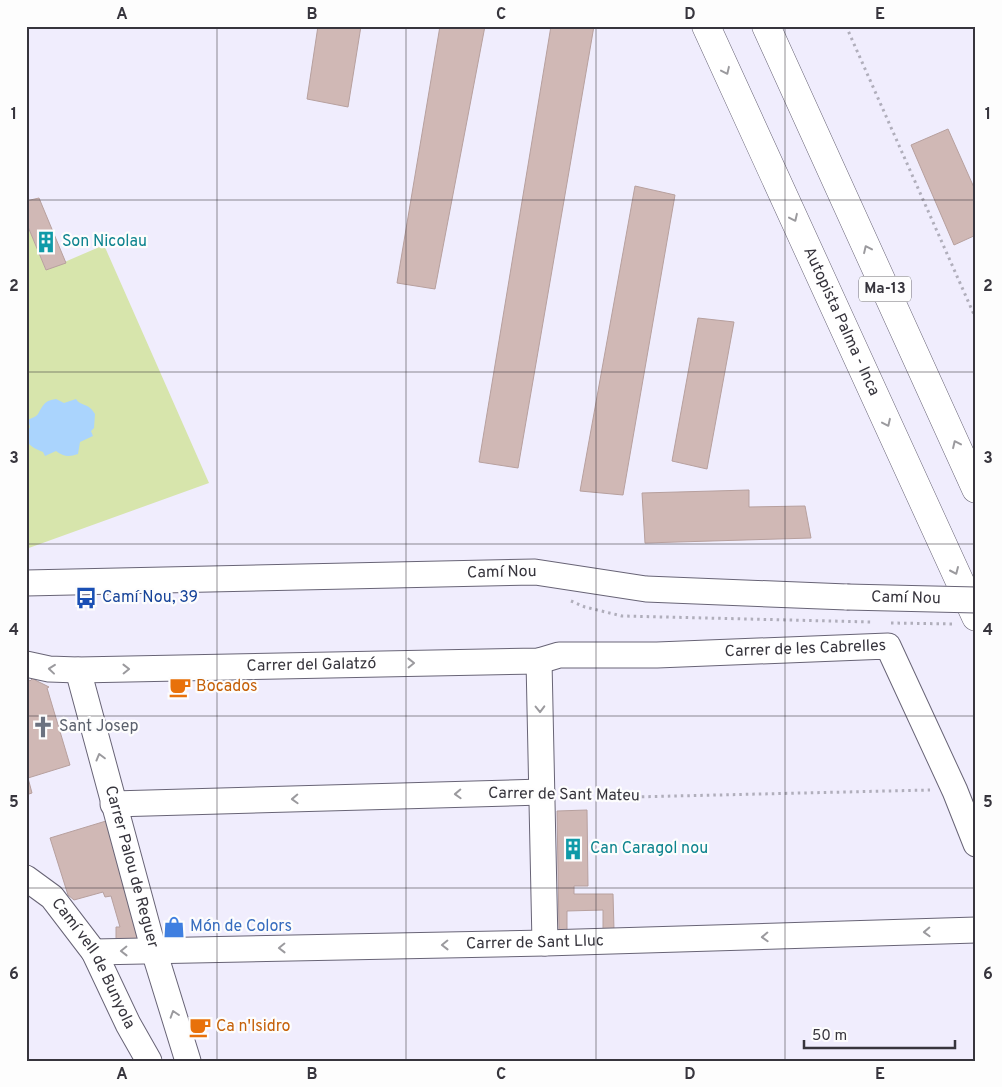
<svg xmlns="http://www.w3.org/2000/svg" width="1002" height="1087" font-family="Overpass,sans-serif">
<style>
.green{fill:#d7e5ac}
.water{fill:#aad4fd}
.building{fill:#d0b8b5;stroke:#b7a09e}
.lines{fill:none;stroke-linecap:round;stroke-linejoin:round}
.minor-casing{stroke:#686476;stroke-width:27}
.highway-casing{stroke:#686476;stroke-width:29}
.path{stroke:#b0aebb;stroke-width:3;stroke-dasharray:2.5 4;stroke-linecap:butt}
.minor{stroke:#fff;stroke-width:25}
.highway{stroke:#fff;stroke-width:28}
.minor-bridge-casing{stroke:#686476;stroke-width:27;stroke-linecap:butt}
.minor-bridge{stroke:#fff;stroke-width:25}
.oneway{stroke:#9b9a9e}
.grid{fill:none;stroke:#37353d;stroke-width:1;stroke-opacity:0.55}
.labels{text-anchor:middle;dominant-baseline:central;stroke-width:4.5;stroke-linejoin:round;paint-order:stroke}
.shield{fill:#fdfdfd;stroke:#727177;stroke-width:1}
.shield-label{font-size:15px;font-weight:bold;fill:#37353d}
.culture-label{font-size:16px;fill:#0d838f;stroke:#fdfdfd;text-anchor:start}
.street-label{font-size:16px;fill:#37353d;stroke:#fdfdfd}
.transit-label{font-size:16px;fill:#164399;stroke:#fdfdfd;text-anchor:start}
.food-label{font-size:16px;fill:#c56008;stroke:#fdfdfd;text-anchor:start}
.worship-label{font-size:16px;fill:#5b616d;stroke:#fdfdfd;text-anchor:start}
.shop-label{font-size:16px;fill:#366cbe;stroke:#fdfdfd;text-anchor:start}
.neatline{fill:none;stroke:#37353d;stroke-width:2}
.grid-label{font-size:16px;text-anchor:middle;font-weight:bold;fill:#37353d}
</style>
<rect width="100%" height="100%" fill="#f0edfd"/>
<path class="green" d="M26,222L46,270L104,245L209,483L26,549Z"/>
<path class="water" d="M56,399L64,403L76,399C81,407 88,402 95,414L94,428L91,431L93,436L80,442L78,454C69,457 64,457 56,451L45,456L43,452C30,447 21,441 30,427L28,420C31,418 36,417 38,414C44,404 44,401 56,399Z"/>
<path class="building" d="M318,26H361L348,107L307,99Z
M440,26H485L435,289L397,283Z
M551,26H594L518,468L479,462Z
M948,129L976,192V235L954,245L911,145Z
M635,186L675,195L623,495L580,491Z
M39,198L66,263L46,270L26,222V201Z
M698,318L734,322L707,469L672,461Z
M749,490V507L805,506L811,538L645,543L642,493Z
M26,678L30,681L33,678L35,680L49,687L47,688L70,765L28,778L32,793L26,795Z
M587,810L588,886H574V894H613L614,930H603V910L567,911V930L559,931L557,811Z
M106,821L141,942H116V927H120L111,896L105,897L103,892L74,900L68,895L50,838Z"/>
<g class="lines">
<g class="minor-casing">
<g id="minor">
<path id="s1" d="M26,583L535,572L646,589L847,597"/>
<path d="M539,661L545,943"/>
<path id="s2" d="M26,664L49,669L78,670L539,661L559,655H657L888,646L955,791L976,844"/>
<path id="s3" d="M78,670L154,951L188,1061"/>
<path d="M113,804L542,792"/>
<path id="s4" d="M26,878L52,897L94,952L128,1024L149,1061"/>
<path id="s5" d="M94,952L545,943L976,930"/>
</g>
</g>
<g class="highway-casing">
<g id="highway">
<path id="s6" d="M706,26L976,617"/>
<path d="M766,26L976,489"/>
</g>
</g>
<path class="path" d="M846,26L976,319
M571,601L585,607L622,616L872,622
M891,623L954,624
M564,795L590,798L930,790"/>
<use href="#minor" class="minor"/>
<use href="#highway" class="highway"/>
<g class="minor-bridge-casing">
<g id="minor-bridge">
<path id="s7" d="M847,597L976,600"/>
</g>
</g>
<use href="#minor-bridge" class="minor-bridge"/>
</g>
<defs><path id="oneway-chevron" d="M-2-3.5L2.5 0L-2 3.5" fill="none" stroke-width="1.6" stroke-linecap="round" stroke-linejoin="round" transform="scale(1.25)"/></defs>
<g class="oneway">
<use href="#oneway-chevron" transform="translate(726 71) rotate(65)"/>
<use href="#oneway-chevron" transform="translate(794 218) rotate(65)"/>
<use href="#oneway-chevron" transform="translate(867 249) rotate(-115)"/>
<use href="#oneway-chevron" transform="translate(887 423) rotate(65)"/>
<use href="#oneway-chevron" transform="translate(956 444) rotate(-115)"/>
<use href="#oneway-chevron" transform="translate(955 571) rotate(66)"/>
<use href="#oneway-chevron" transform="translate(411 663) rotate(-1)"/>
<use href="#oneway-chevron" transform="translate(52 669) rotate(-174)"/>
<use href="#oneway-chevron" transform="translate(126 669) rotate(-1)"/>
<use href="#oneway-chevron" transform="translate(540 709) rotate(89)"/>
<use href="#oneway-chevron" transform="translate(100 757) rotate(-105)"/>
<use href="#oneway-chevron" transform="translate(458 794) rotate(178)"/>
<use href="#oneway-chevron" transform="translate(295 799) rotate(178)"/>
<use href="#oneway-chevron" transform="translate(927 932) rotate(178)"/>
<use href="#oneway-chevron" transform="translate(765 937) rotate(178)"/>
<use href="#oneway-chevron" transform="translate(445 945) rotate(179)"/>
<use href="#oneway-chevron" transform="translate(282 948) rotate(179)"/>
<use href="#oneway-chevron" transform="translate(124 951) rotate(179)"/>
<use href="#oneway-chevron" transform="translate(174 1014) rotate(-108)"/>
</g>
<path class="grid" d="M217,26V1061M406,26V1061M596,26V1061M785,26V1061M26,200H976M26,372H976M26,544H976M26,716H976M26,888H976"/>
<defs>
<g id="building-bare" transform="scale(1.725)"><path d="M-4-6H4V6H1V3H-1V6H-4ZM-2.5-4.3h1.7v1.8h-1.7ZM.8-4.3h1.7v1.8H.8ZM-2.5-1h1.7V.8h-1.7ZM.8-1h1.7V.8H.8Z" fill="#0f9aa8" stroke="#fdfdfd" stroke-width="2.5" paint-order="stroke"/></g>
<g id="bus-bare" transform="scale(1.725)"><path d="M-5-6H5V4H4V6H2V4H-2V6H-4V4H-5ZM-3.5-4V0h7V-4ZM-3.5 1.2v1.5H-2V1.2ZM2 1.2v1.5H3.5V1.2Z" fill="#1a4fb4" stroke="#fdfdfd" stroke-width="2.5" paint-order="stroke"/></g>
<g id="cafe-bare" transform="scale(1.725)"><path d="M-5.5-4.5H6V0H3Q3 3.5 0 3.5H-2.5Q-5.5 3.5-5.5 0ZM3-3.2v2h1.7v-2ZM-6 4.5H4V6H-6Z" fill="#e8710a" stroke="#fdfdfd" stroke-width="2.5" paint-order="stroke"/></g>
<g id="church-bare" transform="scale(1.725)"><path d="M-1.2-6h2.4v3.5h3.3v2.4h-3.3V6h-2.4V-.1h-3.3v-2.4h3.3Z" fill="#6b7280" stroke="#fdfdfd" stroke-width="2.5" paint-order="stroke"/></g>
<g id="shop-bare" transform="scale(1.725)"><path d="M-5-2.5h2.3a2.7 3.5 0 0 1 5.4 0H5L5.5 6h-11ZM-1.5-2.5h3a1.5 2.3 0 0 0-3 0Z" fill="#3f7fe0" stroke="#fdfdfd" stroke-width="2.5" paint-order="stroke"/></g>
</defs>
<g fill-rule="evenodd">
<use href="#building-bare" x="46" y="242"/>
<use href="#bus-bare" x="86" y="598"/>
<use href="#cafe-bare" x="180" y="687"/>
<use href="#church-bare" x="43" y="727"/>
<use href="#building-bare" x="573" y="849"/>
<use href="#shop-bare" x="174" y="927"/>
<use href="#cafe-bare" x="200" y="1027"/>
</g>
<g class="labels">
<rect class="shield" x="859" y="276.5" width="52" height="25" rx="4"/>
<g class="shield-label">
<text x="885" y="289">Ma-13</text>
</g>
<g class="culture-label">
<text x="62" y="242">Son Nicolau</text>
<text x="590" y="849">Can Caragol nou</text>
</g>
<g class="street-label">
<text stroke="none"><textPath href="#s6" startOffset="325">Autopista Palma - Inca</textPath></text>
<text stroke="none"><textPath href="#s1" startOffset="476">Camí Nou</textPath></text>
<text stroke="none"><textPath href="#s7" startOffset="59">Camí Nou</textPath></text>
<text stroke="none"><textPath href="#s2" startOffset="781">Carrer de les Cabrelles</textPath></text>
<text stroke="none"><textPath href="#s2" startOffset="286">Carrer del Galatzó</textPath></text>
<text transform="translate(564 795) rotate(1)">Carrer de Sant Mateu</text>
<text stroke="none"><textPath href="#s3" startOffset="204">Carrer Palou de Reguer</textPath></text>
<text stroke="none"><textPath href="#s5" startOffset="441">Carrer de Sant Lluc</textPath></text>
<text stroke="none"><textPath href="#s4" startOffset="111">Camí vell de Bunyola</textPath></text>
</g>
<g class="transit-label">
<text x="102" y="598">Camí Nou, 39</text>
</g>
<g class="food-label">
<text x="196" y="687">Bocados</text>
<text x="216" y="1027">Ca n'Isidro</text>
</g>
<g class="worship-label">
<text x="59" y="727">Sant Josep</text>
</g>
<g class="shop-label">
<text x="190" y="927">Món de Colors</text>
</g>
</g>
<rect width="1002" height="1087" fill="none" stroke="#fdfdfd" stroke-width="55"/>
<path d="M804 1040v8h151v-8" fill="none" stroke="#37353d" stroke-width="2.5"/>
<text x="812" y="1040" font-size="15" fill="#37353d" stroke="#fdfdfd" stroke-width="4" paint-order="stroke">50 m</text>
<rect x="28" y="28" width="946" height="1032" class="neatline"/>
<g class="grid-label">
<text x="122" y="19">A</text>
<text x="312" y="19">B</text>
<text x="501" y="19">C</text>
<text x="690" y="19">D</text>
<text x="880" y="19">E</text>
<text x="14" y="119">1</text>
<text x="988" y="119">1</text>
<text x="14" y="291">2</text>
<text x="988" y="291">2</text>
<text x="14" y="463">3</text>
<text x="988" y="463">3</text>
<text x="14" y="635">4</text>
<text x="988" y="635">4</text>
<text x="14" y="807">5</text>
<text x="988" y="807">5</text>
<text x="14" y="979">6</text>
<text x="988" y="979">6</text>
<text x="122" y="1079">A</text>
<text x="312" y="1079">B</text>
<text x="501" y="1079">C</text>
<text x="690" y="1079">D</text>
<text x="880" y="1079">E</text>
</g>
</svg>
